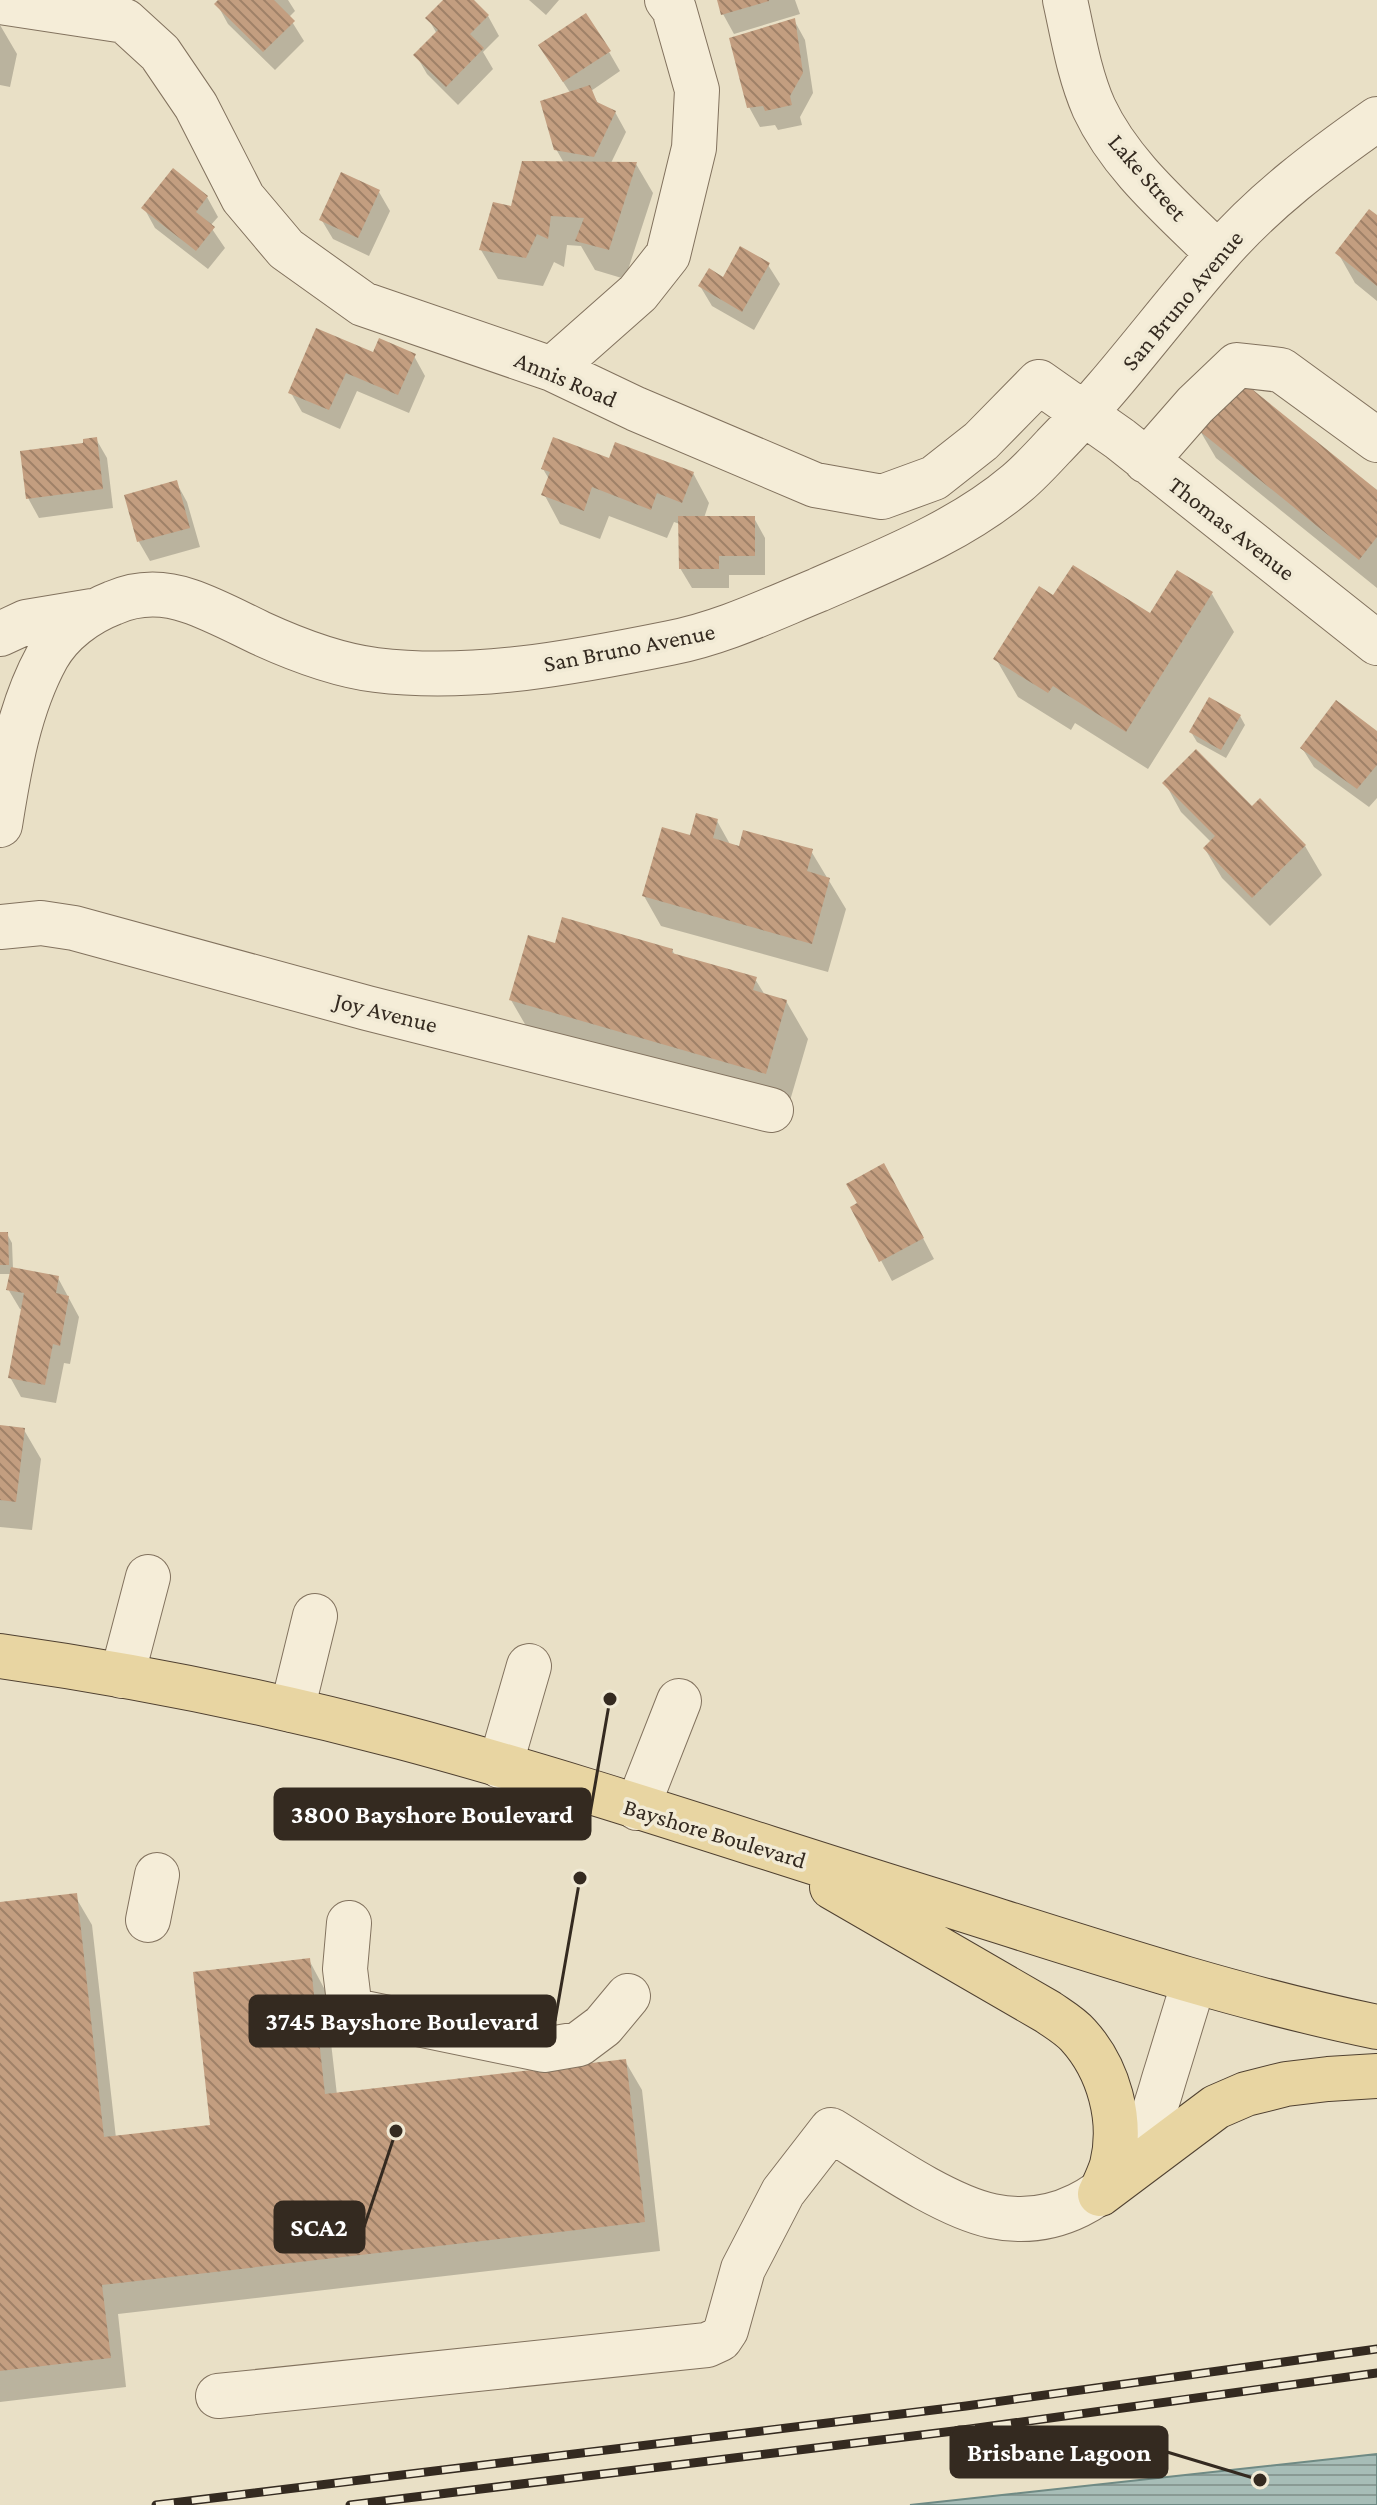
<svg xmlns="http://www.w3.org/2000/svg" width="1377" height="2505" font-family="'Crimson Pro',serif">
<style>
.water{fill:url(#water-rules);stroke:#6f8a84;stroke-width:2}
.shadow{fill:#0003}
.building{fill:url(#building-back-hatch)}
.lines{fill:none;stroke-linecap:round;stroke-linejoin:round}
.minor-casing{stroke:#82725e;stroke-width:46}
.major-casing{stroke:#504131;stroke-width:46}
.minor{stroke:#f5edd8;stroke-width:44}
.major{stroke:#e8d5a2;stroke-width:44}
.rail-casing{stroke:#342a20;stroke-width:9}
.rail{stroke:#f1ead5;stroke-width:6;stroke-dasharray:18;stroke-linecap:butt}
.labels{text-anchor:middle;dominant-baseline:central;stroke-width:7;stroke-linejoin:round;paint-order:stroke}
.street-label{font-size:24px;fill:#342a20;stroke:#f1ead5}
.leader{fill:none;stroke:#342a20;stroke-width:3}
.callout-dot{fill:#342a20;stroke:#f1ead5;stroke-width:3}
.callout{fill:#342a20;stroke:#342a20;stroke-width:3}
.callout-label{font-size:26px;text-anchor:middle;font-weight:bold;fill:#fff}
</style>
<defs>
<pattern id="water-rules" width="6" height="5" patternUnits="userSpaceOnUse" patternTransform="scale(2)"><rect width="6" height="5" fill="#a7bdb7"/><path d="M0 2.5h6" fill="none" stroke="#899a94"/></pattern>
<pattern id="building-back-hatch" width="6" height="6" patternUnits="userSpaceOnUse" patternTransform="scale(2)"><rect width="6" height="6" fill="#c39e80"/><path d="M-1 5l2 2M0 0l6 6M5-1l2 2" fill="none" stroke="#9f8168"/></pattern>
</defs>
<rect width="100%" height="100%" fill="#e9e0c6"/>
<path class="water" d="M1377,2454V2505H910Z"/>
<path class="shadow" d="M221,0H288L295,11L289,17L304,41L275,70L228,24L217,4Z
M446,0H471L488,16L499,36L483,52L493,69L458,105L427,74L416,55L437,34L428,18Z
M529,0H559L546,15Z
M719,0H795L800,14L734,34L723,14Z
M794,20L805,40L813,93L800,117L802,125L778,130L775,125L760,127L749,107Z
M0,25L17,54L10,87L0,85Z
M609,52L620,71L591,91L599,105L615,112L626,132L611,163L636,164L653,193L625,279L595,270L581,246L567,245L564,267L554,262L543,286L498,279L481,250L513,209L564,163L556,149L571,94L552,65Z
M379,192L390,211L369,256L333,239L321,219Z
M207,197L218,217L210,226L225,248L208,269L155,228L144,208Z
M1377,218V301L1355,283L1338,253Z
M768,265L780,284L754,330L712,306L700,286Z
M374,355L414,356L425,376L409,413L357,391L340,429L302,412L291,393Z
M1199,429L1377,492V588L1216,458Z
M96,439L107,458L113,508L39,518L28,498L85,445Z
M610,460L693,473L709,503L704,518H754L765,538V575H729V588H692L680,568V524L674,522L667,538L609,516L600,539L560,524L544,494L549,479L543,469Z
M176,482L187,502L200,547L150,561L139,542L126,496Z
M1212,594L1234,632L1148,769L1075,723L1071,730L1018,697L996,659L1054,598L1151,616Z
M1240,716L1245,725L1226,758L1197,742L1191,732Z
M1377,733V798L1369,807L1314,767L1302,748Z
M1165,783L1252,809L1305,846L1322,875L1270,926L1222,878L1205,849L1211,842L1181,812Z
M717,821L731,846L811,851L846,909L828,972L661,926L644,896L692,837Z
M557,946L672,950L675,955L755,979L765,995L786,1001L808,1039L787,1111L533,1038L511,1000Z
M895,1185L934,1259L892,1281L853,1208Z
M0,1234H7L12,1243L13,1269L58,1278L79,1317L70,1364L64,1363L56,1403L21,1397L10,1377L23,1310L20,1309L8,1289L12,1274H0Z
M0,1427L24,1430L41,1459L32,1530L0,1527Z
M75,1896L92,1925L116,2138L212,2127L309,1960L325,1990L337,2095L625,2061L642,2090L660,2251L118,2314L126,2387L0,2402V1904Z"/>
<path class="building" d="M218,0H274L295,21L263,52L214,4Z
M443,0H474L489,15L470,34L484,48L446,87L413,55L438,30L425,18Z
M717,0H769V1L721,15Z
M586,13L611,51L563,82L538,45Z
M795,18L803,73L790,96L792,105L765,111L763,106L747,108L729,38Z
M590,85L597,102L616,111L594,157L554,150L540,101Z
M522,161L637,162L609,250L575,241L584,218L551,216L548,239L537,234L526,258L479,250L493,202L511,206Z
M173,168L208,196L196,212L215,227L196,251L141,208Z
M341,172L380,190L358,238L319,220Z
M1369,209L1377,215V286L1335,253Z
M740,246L770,263L742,312L698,286L709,268L723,277Z
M316,328L373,352L379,338L416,354L398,395L346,373L329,410L288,393Z
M1237,377L1377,490V537L1359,560L1197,429Z
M97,437L103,489L26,499L20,451L83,443V439Z
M553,437L609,458L615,442L694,472L682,503L657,493L651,510L592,487L584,511L541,495L550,472L541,469Z
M177,480L190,528L137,542L124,495Z
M678,516H755V556H719V569H679Z
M1073,565L1150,613L1177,570L1213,592L1126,732L1053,686L1048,693L993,659L1039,586L1053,595Z
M1209,697L1241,715L1221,750L1189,732Z
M1336,700L1377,731V765L1357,789L1300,748Z
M1196,749L1252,806L1260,798L1306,845L1252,898L1203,848L1215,836L1162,783Z
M696,813L718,819L713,838L739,846L743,830L813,849L807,871L830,878L812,944L642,896L662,827L690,835Z
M562,917L673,949L672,953L757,977L753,990L787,1000L766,1074L509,1000L528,935L555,943Z
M884,1163L924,1238L879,1262L850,1207L857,1203L846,1184Z
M0,1232H8L9,1265H0Z
M11,1267L59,1276L56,1293L69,1296L60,1346L53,1344L45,1385L8,1378L24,1293L6,1290Z
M0,1425L25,1428L16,1502L0,1500Z
M77,1893L104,2137L210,2125L193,1972L310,1958L325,2094L626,2059L645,2222L102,2285L111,2358L0,2371V1902Z"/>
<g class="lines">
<g class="minor-casing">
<path id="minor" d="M1065,0C1073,36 1079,74 1094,108C1121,166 1174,210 1218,254
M0,2L125,21L160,53L196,106L243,198L286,249L363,304L552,369L636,409L815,485L882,497L934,478L981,441L1039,382L1120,439L1377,643
M552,369L638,293L668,255L694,148L697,90L674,9L667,0
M1146,461L1195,405L1237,365L1281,370L1377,440
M0,634L26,622L92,611
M0,825C9,768 19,708 47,657C61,632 87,613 113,603C138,592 163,592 189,601C213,609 237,622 260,633C297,650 336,665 376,670C473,682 576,662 670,643C722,633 769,610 818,590C886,560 959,532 1017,483C1030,472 1042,459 1054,446C1113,386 1162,318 1218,254C1264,201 1320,159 1377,119
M0,927L41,923L74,928L367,1008L771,1110
M122,1676L148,1577
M292,1710L315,1616
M500,1766L529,1666
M637,1808L679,1701
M148,1920L157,1875
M349,1923L345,1969L350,2010L544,2050L579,2044L603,2026L628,1996
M218,2396L707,2345L720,2339L726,2330L743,2269L783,2192L831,2130C875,2157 942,2205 992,2216C1053,2229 1112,2198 1140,2145C1152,2123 1158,2099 1165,2076C1175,2044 1184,2013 1194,1982"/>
</g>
<g class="major-casing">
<path id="major" d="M0,1656C135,1675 269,1702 401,1737C581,1785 758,1846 936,1901C1082,1947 1227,1996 1377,2027
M832,1887L1048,2012C1058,2019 1070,2026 1078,2035C1109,2069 1123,2120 1112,2165C1109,2175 1104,2185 1100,2194
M1100,2194L1216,2107L1246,2094L1286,2084L1328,2079L1377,2076"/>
</g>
<use href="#minor" class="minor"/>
<use href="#major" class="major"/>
<g class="rail-casing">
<path id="rail" d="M156,2505L966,2406L1377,2349
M350,2505L970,2429L1377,2373"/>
</g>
<use href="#rail" class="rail"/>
</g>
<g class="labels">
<g class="street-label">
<text transform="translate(1148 177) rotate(49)">Lake Street</text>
<text transform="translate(1182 300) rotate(-50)">San Bruno Avenue</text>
<text transform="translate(566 379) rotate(23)">Annis Road</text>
<text transform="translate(1232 528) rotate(38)">Thomas Avenue</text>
<text transform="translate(629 647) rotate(-11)">San Bruno Avenue</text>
<text transform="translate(386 1012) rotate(14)">Joy Avenue</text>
<text transform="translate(715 1833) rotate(17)">Bayshore Boulevard</text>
</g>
</g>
<path class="leader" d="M610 1699L590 1814M580 1878L555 2021M396 2131L364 2227M1260 2480L1167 2452"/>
<g class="callout-dot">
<circle cx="610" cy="1699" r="8"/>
<circle cx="580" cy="1878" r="8"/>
<circle cx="396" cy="2131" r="8"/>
<circle cx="1260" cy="2480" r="8"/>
</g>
<g class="callout">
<rect x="275" y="1789" width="315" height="50" rx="8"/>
<rect x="250" y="1996" width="305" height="50" rx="8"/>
<rect x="275" y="2202" width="89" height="50" rx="8"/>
<rect x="951" y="2427" width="216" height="50" rx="8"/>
</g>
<g class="callout-label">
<text x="432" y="1823">3800 Bayshore Boulevard</text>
<text x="402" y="2030">3745 Bayshore Boulevard</text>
<text x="319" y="2236">SCA2</text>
<text x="1059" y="2461">Brisbane Lagoon</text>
</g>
</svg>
